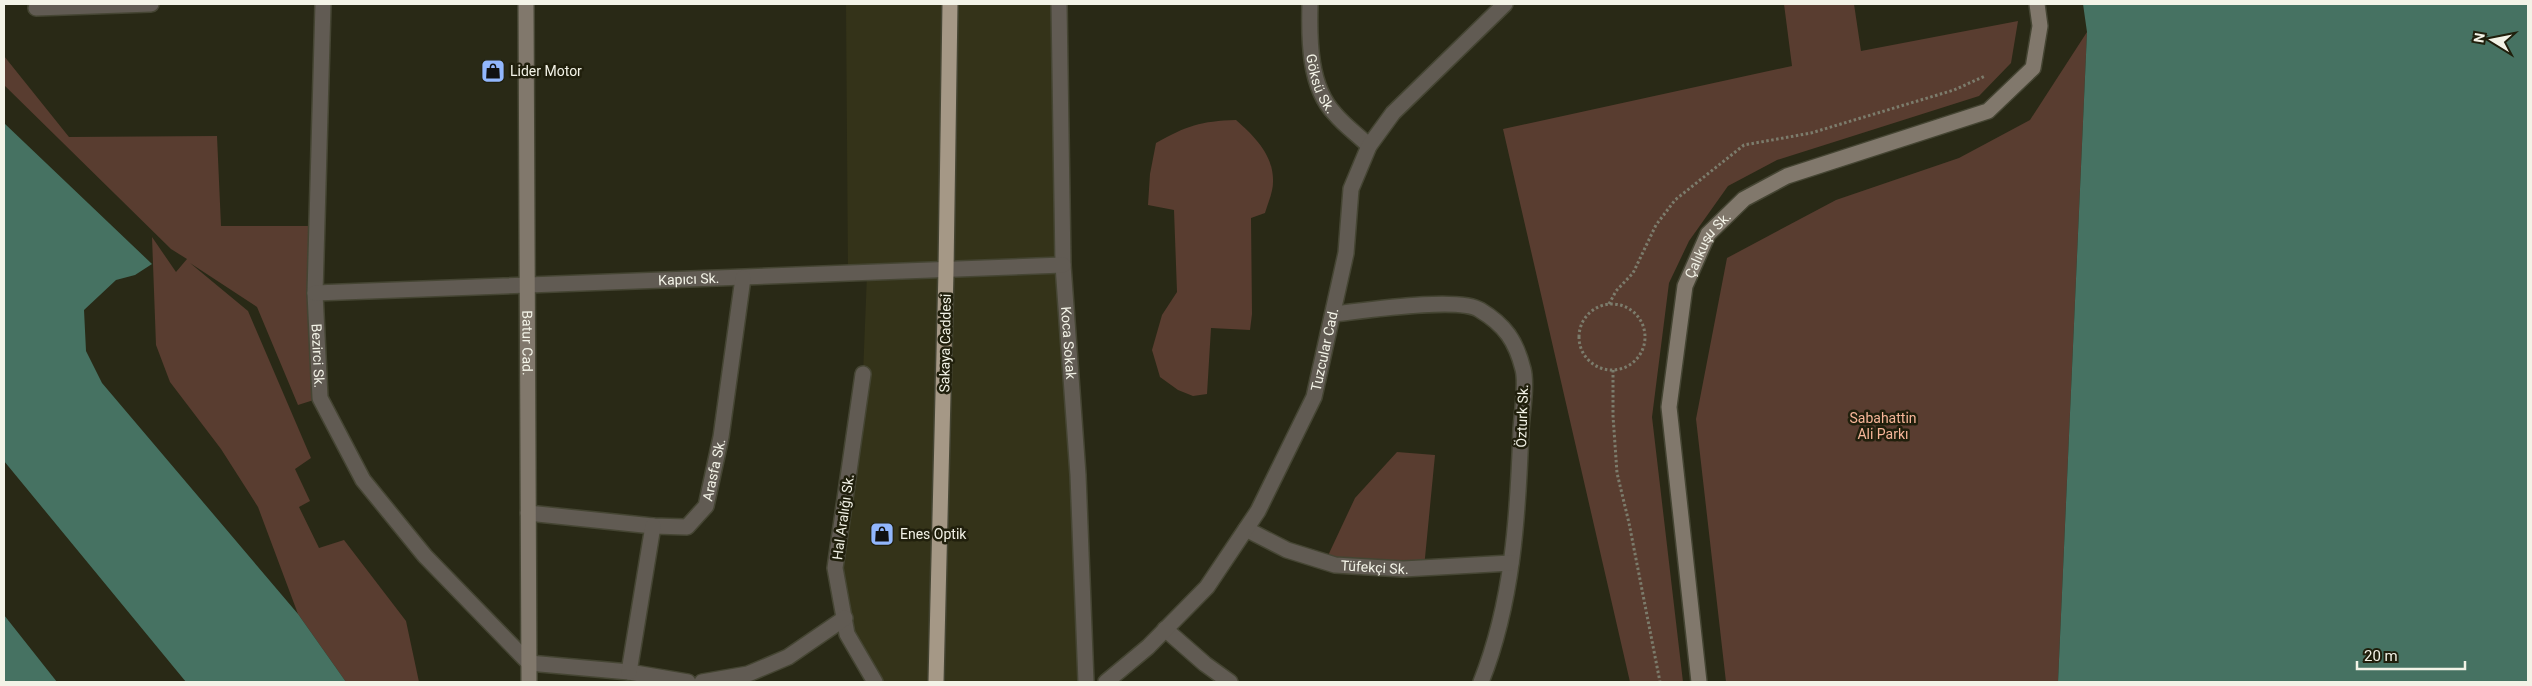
<svg xmlns="http://www.w3.org/2000/svg" width="2532" height="686" font-family="Roboto,sans-serif">
<style>
.built{fill:#343319}
.green{fill:#593d30}
.water{fill:#467262}
.lines{fill:none;stroke-linecap:round;stroke-linejoin:round}
.minor-casing{stroke:#454533;stroke-width:18}
.tertiary-casing{stroke:#454533;stroke-width:18}
.secondary-casing{stroke:#454533;stroke-width:18}
.trunk-casing{stroke:#454533;stroke-width:18}
.path{stroke:#7c7c6c;stroke-width:3;stroke-dasharray:2.5 2.5;stroke-linecap:butt}
.minor{stroke:#615b53;stroke-width:15}
.tertiary{stroke:#615b53;stroke-width:15}
.secondary{stroke:#81786c;stroke-width:15}
.trunk{stroke:#a59886;stroke-width:15}
.labels{text-anchor:middle;dominant-baseline:central;stroke-width:5;stroke-linejoin:round;paint-order:stroke}
.poi-label{font-size:14px;fill:#f3f3e7;stroke:#201f0c;text-anchor:start}
.street-label{font-size:14px;fill:#f3f3e7;stroke:#201f0c}
.park-label{font-size:14px;fill:#f7b699;stroke:#201f0c}
</style>
<rect width="100%" height="100%" fill="#292916"/>
<path class="built" d="M846,4H1059L1086,682H875L847,634L835,568L863,375L867,274H848Z"/>
<path class="green" d="M1784,4H1854L1861,51L2018,21L2011,63L1979,96L1777,160L1728,186L1689,241L1669,283L1652,417L1683,682H1630L1503,129L1792,66Z
M2087,32L2058,682H1726L1696,419L1727,258L1836,200L1959,158L2030,120Z
M4,56L69,137L217,136L221,226H317L320,398L298,405L257,307L190,263L248,311L311,458L295,469L310,501L299,507L319,548L344,540L406,621L419,682H346L298,614L258,507L221,449L170,382L156,345L152,237L176,272L187,259L171,249L4,85Z
M1236,120C1254,136 1274,155 1273,182C1273,192 1268,203 1265,213L1251,218L1252,314L1250,330L1211,328L1207,394L1193,396L1178,390L1160,377L1152,350L1162,315L1177,292L1174,210L1148,205L1150,174L1156,143C1186,126 1201,121 1236,120Z
M1397,452L1435,455L1424,568L1325,562L1355,498Z"/>
<path class="water" d="M2083,4H2528V682H2058L2087,32Z
M4,123L152,264L135,275L116,280L84,310L86,351L102,383L298,614L346,682H186L4,461Z
M4,615L57,682H4Z"/>
<g class="lines">
<g class="minor-casing">
<g id="minor">
<path id="s1" d="M323,4L315,293L320,398L363,480L425,556L529,663L629,672L688,682"/>
<path id="s2" d="M1059,4L1063,265L1078,475L1086,682"/>
<path id="s3" d="M1310,4C1309,39 1309,87 1335,114C1345,126 1358,135 1369,146"/>
<path d="M36,8L151,4"/>
<path id="s4" d="M315,293L1063,265"/>
<path d="M1334,314C1362,311 1459,296 1480,310C1505,325 1516,341 1523,369C1527,384 1522,413 1521,429C1518,515 1513,602 1481,682"/>
<path d="M863,374L835,568L847,634L875,682"/>
<path id="s5" d="M528,513L653,526L687,527L706,506L721,437L743,278"/>
<path id="s6" d="M1246,529L1287,550L1335,565L1403,569L1511,563"/>
<path d="M1165,629L1205,664L1230,682"/>
<path d="M629,672L653,526"/>
<path d="M702,682L748,674L788,657L845,618"/>
</g>
</g>
<g class="tertiary-casing">
<g id="tertiary">
<path id="s7" d="M1106,682L1148,647L1207,587L1258,511L1314,397L1346,253L1351,189L1369,146L1393,113L1505,4"/>
</g>
</g>
<g class="secondary-casing">
<g id="secondary">
<path id="s8" d="M526,4L529,682"/>
<path id="s9" d="M1699,682L1669,407L1685,286L1708,234L1744,199L1787,176L1988,111L2033,68L2040,26L2037,4"/>
</g>
</g>
<g class="trunk-casing">
<path id="trunk" d="M936,682L946,271L950,4"/>
</g>
<path class="path" d="M1609,304L1616,291L1633,273L1656,225L1675,200L1744,145L1811,133L1954,90L1985,76
M1579 337a33 33 0 1 1 66 0a33 33 0 1 1-66 0Z
M1613,370V416L1617,473L1629,523L1660,682"/>
<use href="#minor" class="minor"/>
<use href="#tertiary" class="tertiary"/>
<use href="#secondary" class="secondary"/>
<use href="#trunk" class="trunk"/>
</g>
<defs>
<g id="shop-square" transform="scale(1.25)"><rect x="-9" y="-9" width="18" height="18" rx="4" fill="#92b7fd" stroke="#201f0c"/><path d="M-5-2.5h2.3a2.7 3.5 0 0 1 5.4 0H5L5.5 6h-11ZM-1.5-2.5h3a1.5 2.3 0 0 0-3 0Z" fill="#111"/></g>
</defs>
<g fill-rule="evenodd">
<use href="#shop-square" x="493" y="71"/>
<use href="#shop-square" x="882" y="534"/>
</g>
<g class="labels">
<g class="poi-label">
<text x="510" y="71">Lider Motor</text>
<text x="900" y="534">Enes Optik</text>
</g>
<g class="street-label">
<text stroke="none"><textPath href="#s3" startOffset="81">Göksü Sk.</textPath></text>
<text stroke="none"><textPath href="#s9" startOffset="446">Çalıkuşu Sk.</textPath></text>
<text stroke="none"><textPath href="#s4" startOffset="374">Kapıcı Sk.</textPath></text>
<text stroke="none"><textPath href="#s8" startOffset="339">Batur Cad.</textPath></text>
<text transform="translate(945 343) rotate(-89)">Sakaya Caddesi</text>
<text stroke="none"><textPath href="#s2" startOffset="339">Koca Sokak</textPath></text>
<text stroke="none"><textPath href="#s7" startOffset="406">Tuzcular Cad.</textPath></text>
<text stroke="none"><textPath href="#s1" startOffset="352">Bezirci Sk.</textPath></text>
<text transform="translate(1522 416) rotate(-88)">Özturk Sk.</text>
<text stroke="none"><textPath href="#s5" startOffset="225">Arasfa Sk.</textPath></text>
<text transform="translate(843 517) rotate(-82)">Hal Aralığı Sk.</text>
<text stroke="none"><textPath href="#s6" startOffset="136">Tüfekçi Sk.</textPath></text>
</g>
<g class="park-label">
<text x="1883" y="418">Sabahattin<tspan x="1883" dy="16">Ali Parkı</tspan></text>
</g>
</g>
<rect width="2532" height="686" fill="none" stroke="#f3f3e7" stroke-width="10"/>
<g transform="translate(2492 40) rotate(280)" stroke="#201f0c" stroke-width="4" paint-order="stroke">
<path d="M0-4L9 19L0 12L-9 19Z" fill="#f3f3e7"/>
<text y="-8" font-size="14" font-weight="bold" text-anchor="middle" fill="#f3f3e7">N</text>
</g>
<path d="M2357 661v8h108v-8" fill="none" stroke="#f3f3e7" stroke-width="2.5"/>
<text x="2364" y="661" font-size="15" fill="#f3f3e7" stroke="#201f0c" stroke-width="4" paint-order="stroke">20 m</text>
</svg>
